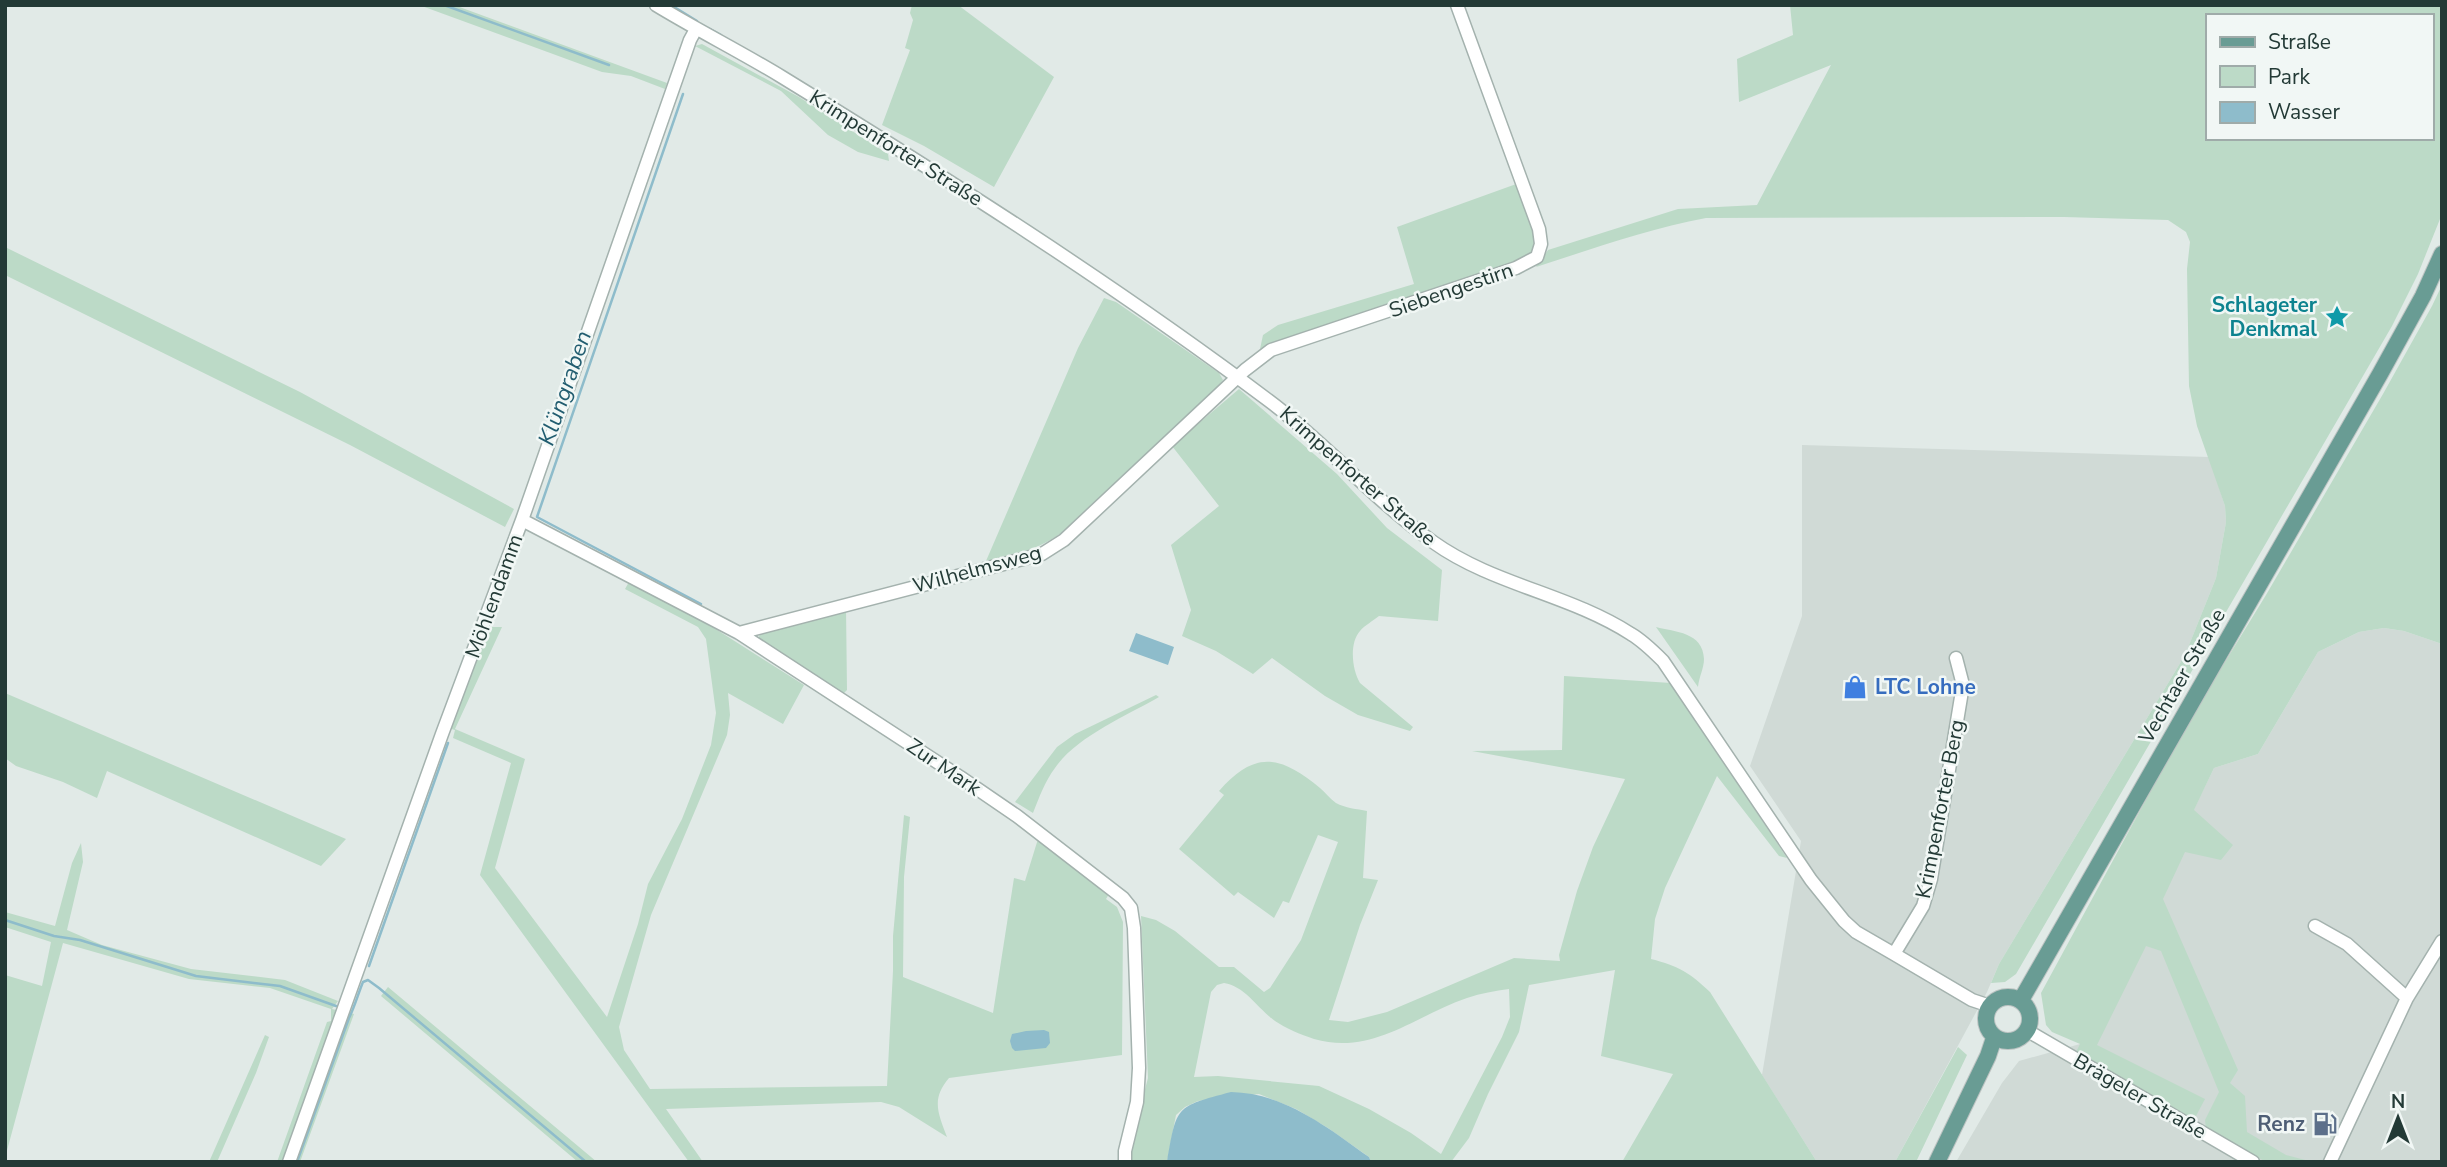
<svg xmlns="http://www.w3.org/2000/svg" width="2447" height="1167" font-family="'Nunito Sans',sans-serif">
<style>
.built{fill:#d0dad6}
.green{fill:#bcdac7;fill-rule:evenodd}
.water{fill:#8ebccb}
.lines{fill:none;stroke-linecap:round;stroke-linejoin:round}
.stream{stroke:#8ebccb;stroke-width:2.5}
.minor-casing{stroke:#a4b2ae;stroke-width:15}
.major-casing{stroke:#bdc4c3;stroke-width:18}
.minor{stroke:#fff;stroke-width:12}
.major{stroke:#699c94;stroke-width:16}
.labels{text-anchor:middle;dominant-baseline:central;stroke-width:5;stroke-linejoin:round;paint-order:stroke}
.street-label{font-size:21px;fill:#233a36;stroke:#f1f7f5}
.culture-label{font-size:21px;font-weight:bold;fill:#0d838f;stroke:#f1f7f5;text-anchor:end}
.shop-label{font-size:21px;font-weight:bold;fill:#366cbe;stroke:#f1f7f5;text-anchor:start}
.service-label{font-size:21px;font-weight:bold;fill:#4e5e75;stroke:#f1f7f5;text-anchor:end}
.water-label{font-size:23px;font-style:italic;fill:#225d70;stroke:#f1f7f5}
</style>
<rect width="100%" height="100%" fill="#e1eae7"/>
<path class="built" d="M1802,445L2209,457L2225,506L2226,522L2216,578L2185,655L1999,964L1987,992L1895,1162H1817L1762,1075L1801,841L1750,766L1802,616Z
M2384,628L2404,631L2442,644V1162H1956L2002,1083L2019,1061L2080,1044L2214,768L2258,754L2318,652L2359,632Z"/>
<path class="green" d="M419,5H454L667,83L665,89L631,76L602,72Z
M912,5H958L1054,77L994,187L924,146L882,125L910,50L905,48L913,20L910,13Z
M1790,5H2442V214L2418,274L2392,326L2016,974L2005,982L1991,983L1999,964L2185,655L2216,578L2226,522L2225,506L2197,426L2189,386L2187,269L2190,242L2186,232L2168,220L2064,217L1706,218C1648,229 1592,249 1536,267L1548,250L1678,209L1757,205L1831,65L1739,102L1737,59L1793,35ZM2207,16H2431V138H2207Z
M702,44L799,97L888,154L889,161L858,152L828,135L781,91L695,46Z
M1519,183L1537,243L1534,255L1524,261L1260,349L1263,335L1278,325L1414,284L1397,227Z
M5,247L300,392L514,509L505,527L350,445L5,275Z
M2442,285V644L2404,631L2384,628L2359,632L2318,652L2258,754L2214,768L2194,810L2233,845L2221,860L2185,852L2163,899L2238,1070L2230,1083L2245,1096L2247,1132L2286,1155L2313,1162H2266L2206,1129L2205,1120L2219,1092L2161,951L2146,946L2097,1045L2205,1099L2196,1116L2187,1118L2075,1054L2080,1044L2052,1032L2046,1025L2041,993L2187,724L2266,595L2383,394L2432,306Z
M1104,298L1116,302L1219,373L1223,380L1216,389L1061,533C1038,550 1013,555 986,561L1078,348Z
M1239,389L1337,474L1387,528L1442,570L1438,621L1379,616C1373,621 1365,625 1360,631C1349,643 1352,670 1360,683L1413,727L1410,731L1358,715L1325,696L1272,658L1253,674L1216,651L1182,636L1191,610L1171,545L1219,506L1172,446Z
M629,582L703,621L804,685L783,724L728,693L730,715L727,735L651,915L619,1027L624,1050L650,1089L887,1086L893,971V936L904,815L910,817L904,877L903,977L993,1013L1014,878L1025,881L1038,839L1109,894L1106,899L1117,907L1123,922L1122,1055L949,1078C931,1099 938,1113 947,1137L899,1107L881,1102L666,1109L703,1162H689L480,875L511,763L453,738L455,730L448,728L488,627H502L455,729L525,759L495,868L607,1017L638,924L648,884L682,819L711,745L716,713L706,639L698,627L625,589Z
M846,608L847,690L843,694L758,640L761,630Z
M1656,627C1675,632 1703,632 1704,659C1704,668 1699,677 1698,687Z
M1564,676L1671,683L1787,858L1779,856L1717,776L1665,888L1655,919L1651,959C1679,966 1690,973 1710,992L1817,1162H1622L1673,1074L1601,1056L1615,970L1529,985L1519,1032L1488,1094L1469,1138L1451,1162H1371L1369,1157L1328,1128L1296,1109L1259,1094L1198,1101L1185,1107L1176,1115L1167,1162H1129L1133,1135L1148,1078L1141,916L1156,920L1175,931L1219,967H1234L1264,992L1270,988L1301,940L1338,842L1318,835L1289,903L1283,901L1274,918L1238,892L1234,896L1179,849L1224,795L1219,791C1255,750 1280,755 1320,788C1325,792 1330,799 1336,803C1345,808 1357,809 1367,811L1363,878L1378,880L1360,925L1329,1020L1348,1022L1387,1012L1514,958L1560,961L1559,955L1577,891L1593,847L1625,779L1472,751L1562,750ZM1224,983C1245,986 1258,1009 1275,1021C1285,1028 1302,1035 1314,1039C1373,1056 1416,1015 1467,998C1481,993 1495,991 1509,989L1510,1017L1502,1037L1441,1154L1411,1133L1369,1109L1319,1086L1218,1076L1194,1077L1211,992L1217,985Z
M5,693L346,839L321,866L107,771L97,798L63,782L16,766L5,758Z
M1156,695L1159,697C1126,716 1076,737 1055,768C1045,781 1039,798 1033,813L1015,802L1057,747L1075,734Z
M81,843L83,862L67,930L102,945L191,969L285,980L338,1001L332,1009L354,1014L300,1162H277L327,1022L331,1021V1009L270,988L189,979L63,943L5,1158V975L42,986L51,942L5,927V912L55,926L72,863Z
M388,987L597,1162H578L381,996Z
M265,1035L269,1037L256,1073L217,1162H209Z
M1958,1047L1967,1055L1916,1162H1895Z"/>
<path class="water" d="M1136,633L1174,647L1168,665L1129,651Z
M1044,1030L1049,1032L1050,1043L1046,1048L1015,1051L1012,1048L1010,1041L1012,1034L1026,1031Z
M1231,1092C1284,1093 1327,1127 1369,1157L1371,1162H1167C1177,1105 1175,1107 1231,1092Z"/>
<g class="lines">
<path class="stream" d="M444,5L609,65
M671,5L697,21
M708,28L721,35
M683,94L537,517L701,604
M5,920L54,936L80,940L196,976L280,986L336,1006
M369,966L448,743
M297,1162L349,1018C355,1006 358,994 363,982L368,980L379,988L586,1162"/>
<g class="minor-casing">
<path id="minor" d="M656,5C697,30 741,52 782,77C948,179 1112,283 1268,400C1326,443 1374,500 1433,542C1493,585 1569,594 1631,634C1643,641 1653,651 1663,661L1811,880L1844,921L1856,932L1894,954L1972,1000L1990,1006
M522,520L739,633L960,777L1017,816L1123,898L1131,908L1134,928L1139,1068L1137,1102L1125,1151V1162
M739,633L1042,554L1064,540L1245,370L1271,350L1516,268L1537,257L1541,244L1539,229L1457,5
M2315,926L2347,944L2407,998
M1894,954L1923,906L1931,879L1963,685L1956,658
M2028,1031L2253,1162
M289,1162L442,734L522,520L690,40L696,29
M2330,1162L2407,998L2442,941"/>
</g>
<g class="major-casing">
<path id="major" d="M1986 1019a22 22 0 1 1 44 0a22 22 0 1 1-44 0Z
M2021,1000L2380,374L2423,296L2442,254
M1937,1162L1988,1056L1994,1038"/>
</g>
<use href="#minor" class="minor"/>
<use href="#major" class="major"/>
</g>
<defs>
<g id="sight-bare" transform="scale(1.89)"><path d="M0-6L1.8-2.2L6-1.7L2.9 1.2L3.7 5.4L0 3.3L-3.7 5.4L-2.9 1.2L-6-1.7L-1.8-2.2Z" fill="#0f9aa8" stroke="#f1f7f5" stroke-width="2.5" paint-order="stroke"/></g>
<g id="shop-bare" transform="scale(1.89)"><path d="M-5-2.5h2.3a2.7 3.5 0 0 1 5.4 0H5L5.5 6h-11ZM-1.5-2.5h3a1.5 2.3 0 0 0-3 0Z" fill="#3f7fe0" stroke="#f1f7f5" stroke-width="2.5" paint-order="stroke"/></g>
<g id="fuel-bare" transform="scale(1.89)"><path d="M-5.5-6h7V0h2V4h1.3V-2.5L3-4.5l.8-.8L6-3V5H2.5V1h-1V6h-7ZM-4.2-4.7v3.2H.2V-4.7Z" fill="#5c6f8a" stroke="#f1f7f5" stroke-width="2.5" paint-order="stroke"/></g>
</defs>
<g fill-rule="evenodd">
<use href="#sight-bare" x="2337" y="317"/>
<use href="#shop-bare" x="1855" y="687"/>
<use href="#fuel-bare" x="2325" y="1124"/>
</g>
<g class="labels">
<g class="street-label">
<text transform="translate(896 148) rotate(32)">Krimpenforter Straße</text>
<text transform="translate(1451 290) rotate(-19)">Siebengestirn</text>
<text transform="translate(1358 476) rotate(41)">Krimpenforter Straße</text>
<text transform="translate(977 569) rotate(-15)">Wilhelmsweg</text>
<text transform="translate(494 596) rotate(-70)">Möhlendamm</text>
<text transform="translate(2182 676) rotate(-60)">Vechtaer Straße</text>
<text transform="translate(944 767) rotate(34)">Zur Mark</text>
<text transform="translate(1940 809) rotate(-79)">Krimpenforter Berg</text>
<text transform="translate(2140 1096) rotate(30)">Brägeler Straße</text>
</g>
<g class="culture-label">
<text x="2317" y="305">Schlageter<tspan x="2317" dy="24">Denkmal</tspan></text>
</g>
<g class="shop-label">
<text x="1875" y="687">LTC Lohne</text>
</g>
<g class="service-label">
<text x="2305" y="1124">Renz</text>
</g>
<g class="water-label">
<text transform="translate(565 388) rotate(-71)">Klüngraben</text>
</g>
</g>
<rect width="2447" height="1167" fill="none" stroke="#233a36" stroke-width="14"/>
<rect x="2206" y="14" width="228" height="126" fill="#f1f7f5" stroke="#9faba9" stroke-width="2"/>
<rect x="2220" y="37" width="35" height="10" fill="#699c94" stroke="#9faba9" stroke-width="2"/>
<text x="2268" y="49" font-size="21" fill="#233a36">Straße</text>
<rect x="2220" y="66" width="35" height="21" fill="#bcdac7" stroke="#9faba9" stroke-width="2"/>
<text x="2268" y="84" font-size="21" fill="#233a36">Park</text>
<rect x="2220" y="102" width="35" height="21" fill="#8ebccb" stroke="#9faba9" stroke-width="2"/>
<text x="2268" y="119" font-size="21" fill="#233a36">Wasser</text>
<g transform="translate(2398 1118)" stroke="#f1f7f5" stroke-width="5" paint-order="stroke">
<path d="M0-5L12 26L0 18L-12 26Z" fill="#233a36"/>
<text y="-10" font-size="19" font-weight="bold" text-anchor="middle" fill="#233a36">N</text>
</g>
</svg>
